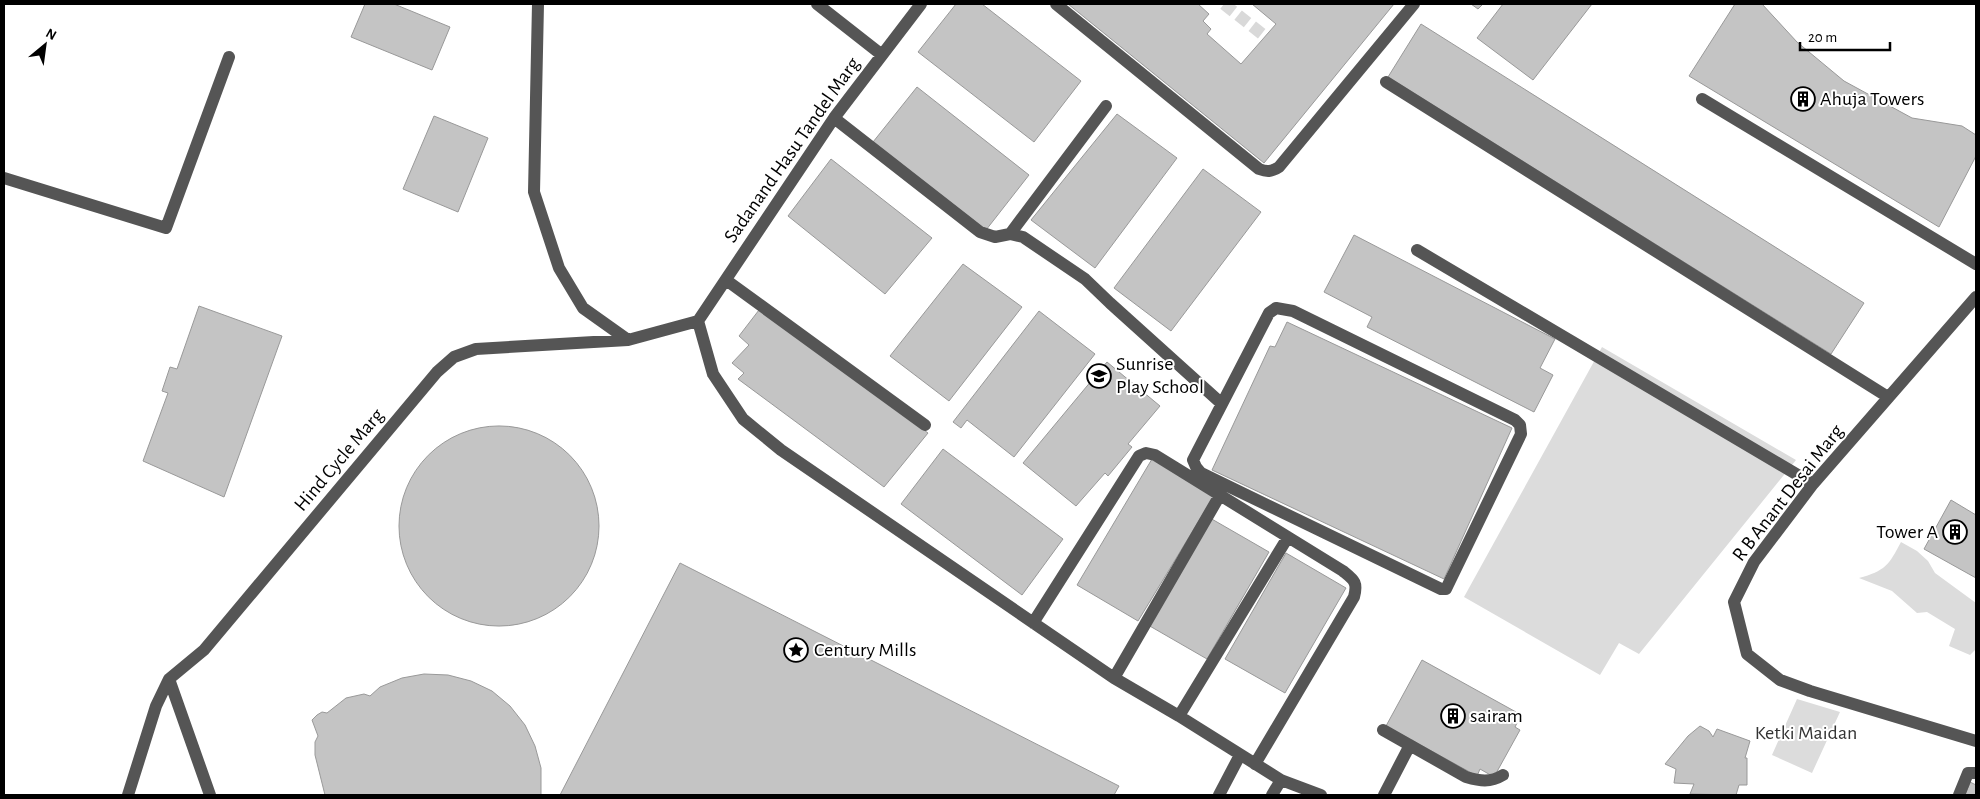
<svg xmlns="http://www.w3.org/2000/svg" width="1980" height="799" font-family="'Alegreya Sans',sans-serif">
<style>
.green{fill:#dcdcdc}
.building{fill:#c4c4c4;stroke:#999}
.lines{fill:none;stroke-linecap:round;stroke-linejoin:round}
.minor-tunnel{stroke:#d9d9d9;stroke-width:12;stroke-dasharray:12 6;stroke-linecap:butt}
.minor{stroke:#555;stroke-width:12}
.labels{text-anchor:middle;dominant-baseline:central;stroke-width:4;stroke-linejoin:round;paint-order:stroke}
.poi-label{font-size:20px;fill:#000;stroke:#fff;text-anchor:start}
.street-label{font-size:20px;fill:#000;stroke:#fff}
.park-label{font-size:20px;fill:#333;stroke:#fff}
</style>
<rect width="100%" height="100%" fill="#fff"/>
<path class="green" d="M1602,347L1796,460L1639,654L1619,643L1600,675L1464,597Z
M1901,542L1917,551L1928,561L1935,573L1976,603V649L1970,655L1949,646L1955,629L1927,612L1917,613L1892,591L1859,578C1885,571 1889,565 1901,542Z
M1797,699L1840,712L1812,773L1772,755Z"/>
<path class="building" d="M365,4H394L450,27L432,70L351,37Z
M956,4H982L1081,81L1034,142L918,52Z
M1068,4H1198L1209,14L1203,21L1211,29L1207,34L1241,64L1276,24L1252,4H1394L1264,163Z
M1471,4H1483L1478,9Z
M1503,4H1592L1533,80L1477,38Z
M1735,4H1762L1797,42L1844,81L1912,118L1962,126L1976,135V156L1939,227L1689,76Z
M1421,24L1864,303L1831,354L1388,77Z
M917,87L1029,175L986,230L873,142Z
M1117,114L1177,158L1095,268L1031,220Z
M434,116L488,138L458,212L403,189Z
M831,159L932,238L885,294L788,216Z
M1203,169L1261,212L1171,331L1114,288Z
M1354,235L1555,339L1540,368L1553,375L1534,412L1367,327L1372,317L1324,292Z
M963,264L1022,307L949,401L890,356Z
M199,306L282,336L224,497L143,461L168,393L162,391L170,367L177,369Z
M759,310L928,433L884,487L738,379L744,373L732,363L749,345L739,336Z
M1039,311L1095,354L1014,457L967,420L961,428L953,422Z
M1287,322L1512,428L1444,579L1212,470L1270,346L1275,347Z
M1107,362L1160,406L1128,444L1132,447L1108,476L1105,473L1076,506L1023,463Z
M399 526a100 100 0 1 1 200 0a100 100 0 1 1-200 0Z
M943,449L1063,539L1022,595L901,504Z
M1152,459L1214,496L1138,621L1077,585Z
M1951,500L1976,515V578L1924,549Z
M1210,518L1269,552L1207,659L1148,625Z
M1286,553L1346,588L1285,693L1225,659Z
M680,563L1119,786L1114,795H560Z
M1422,660L1516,712L1511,720L1517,723L1515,727L1520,730L1494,777L1480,769L1477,776L1386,726Z
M424,674L448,675L471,681L492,691L510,706L525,725L535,746L541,768V795H325L315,755V742L318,736L312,720L317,715L322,712L327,713L346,698L364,694L370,696L380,687L402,678Z
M1700,726L1709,731L1713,737L1717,729L1750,741L1745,758H1747V785H1739L1736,795L1690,794L1694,784L1674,783L1676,769L1665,764L1688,736Z
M1970,782L1976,785V795H1965Z"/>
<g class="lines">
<path class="minor-tunnel" d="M1224,4L1262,34"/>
<path class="minor" d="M538,4L534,192L559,268L583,308L628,340
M817,4L882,55
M1056,4L1259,169C1267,172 1271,172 1279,167L1414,4
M1386,82L1888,397
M1702,99L1976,264
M834,118L980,232L995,237L1010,234L1023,237L1085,279L1110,303L1222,404
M4,178L166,228L229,57
M1010,234L1106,106
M1417,250L1813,484
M726,280L925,425
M1976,297L1813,484L1754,562L1734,602L1747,654L1780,680L1810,691L1976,741
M1276,308L1293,311L1515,420L1520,425L1521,434L1446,589H1441L1201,473L1196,467L1193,460L1269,313Z
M698,321L713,374L743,419L781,450L1114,678L1179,716L1281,780L1321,795
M698,321L834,118L921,4
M1033,623L1139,456L1146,453L1155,455L1343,571C1354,580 1358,582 1354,597L1255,764
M1114,678L1220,495
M169,679L210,795
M1179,716L1288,537
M1383,730L1466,777C1480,781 1490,783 1503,775
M128,795L156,706L169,679L204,650L437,372L454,357L476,349L628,340L698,321
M1219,795L1240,755
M1272,795L1281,780
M1384,795L1410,745
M1959,795L1968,773H1976"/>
</g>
<defs>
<g id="building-ring" transform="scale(1.25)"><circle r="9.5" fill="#fff" stroke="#000" stroke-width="1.5"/><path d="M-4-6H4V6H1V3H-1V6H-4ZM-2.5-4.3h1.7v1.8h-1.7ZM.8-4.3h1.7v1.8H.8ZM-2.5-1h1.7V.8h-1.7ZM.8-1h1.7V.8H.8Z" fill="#000"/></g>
<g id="school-ring" transform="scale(1.25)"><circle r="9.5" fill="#fff" stroke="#000" stroke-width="1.5"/><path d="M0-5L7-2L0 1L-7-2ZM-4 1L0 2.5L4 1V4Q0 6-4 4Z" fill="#000"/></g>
<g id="sight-ring" transform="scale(1.25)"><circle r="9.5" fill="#fff" stroke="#000" stroke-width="1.5"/><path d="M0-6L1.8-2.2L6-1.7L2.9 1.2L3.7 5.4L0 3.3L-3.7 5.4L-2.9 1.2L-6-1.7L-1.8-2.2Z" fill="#000"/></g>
</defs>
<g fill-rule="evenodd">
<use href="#building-ring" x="1803" y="99"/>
<use href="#school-ring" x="1099" y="376"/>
<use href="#building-ring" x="1955" y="532"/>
<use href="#sight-ring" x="796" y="650"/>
<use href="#building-ring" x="1453" y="716"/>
</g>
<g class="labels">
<g class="poi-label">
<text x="1820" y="99">Ahuja Towers</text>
<text x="1116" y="364">Sunrise<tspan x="1116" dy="23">Play School</tspan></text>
<text x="1938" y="532" text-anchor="end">Tower A</text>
<text x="814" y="650">Century Mills</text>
<text x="1470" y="716">sairam</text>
</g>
<g class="street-label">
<text transform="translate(792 150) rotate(-55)">Sadanand Hasu Tandel Marg</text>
<text transform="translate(339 460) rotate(-50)">Hind Cycle Marg</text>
<text transform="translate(1788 493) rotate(-52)">R B Anant Desai Marg</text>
</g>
<g class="park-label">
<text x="1806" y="733">Ketki Maidan</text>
</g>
</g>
<rect width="1980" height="799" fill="none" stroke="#000000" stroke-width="10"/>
<g transform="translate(45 45) rotate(29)" stroke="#ffffff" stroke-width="4" paint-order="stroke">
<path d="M0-4L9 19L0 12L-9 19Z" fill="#000000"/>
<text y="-8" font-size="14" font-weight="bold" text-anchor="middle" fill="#000000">N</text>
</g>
<path d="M1800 42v8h90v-8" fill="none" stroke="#000000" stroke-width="2.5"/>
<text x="1808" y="42" font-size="15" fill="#000000" stroke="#ffffff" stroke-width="4" paint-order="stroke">20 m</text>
</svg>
